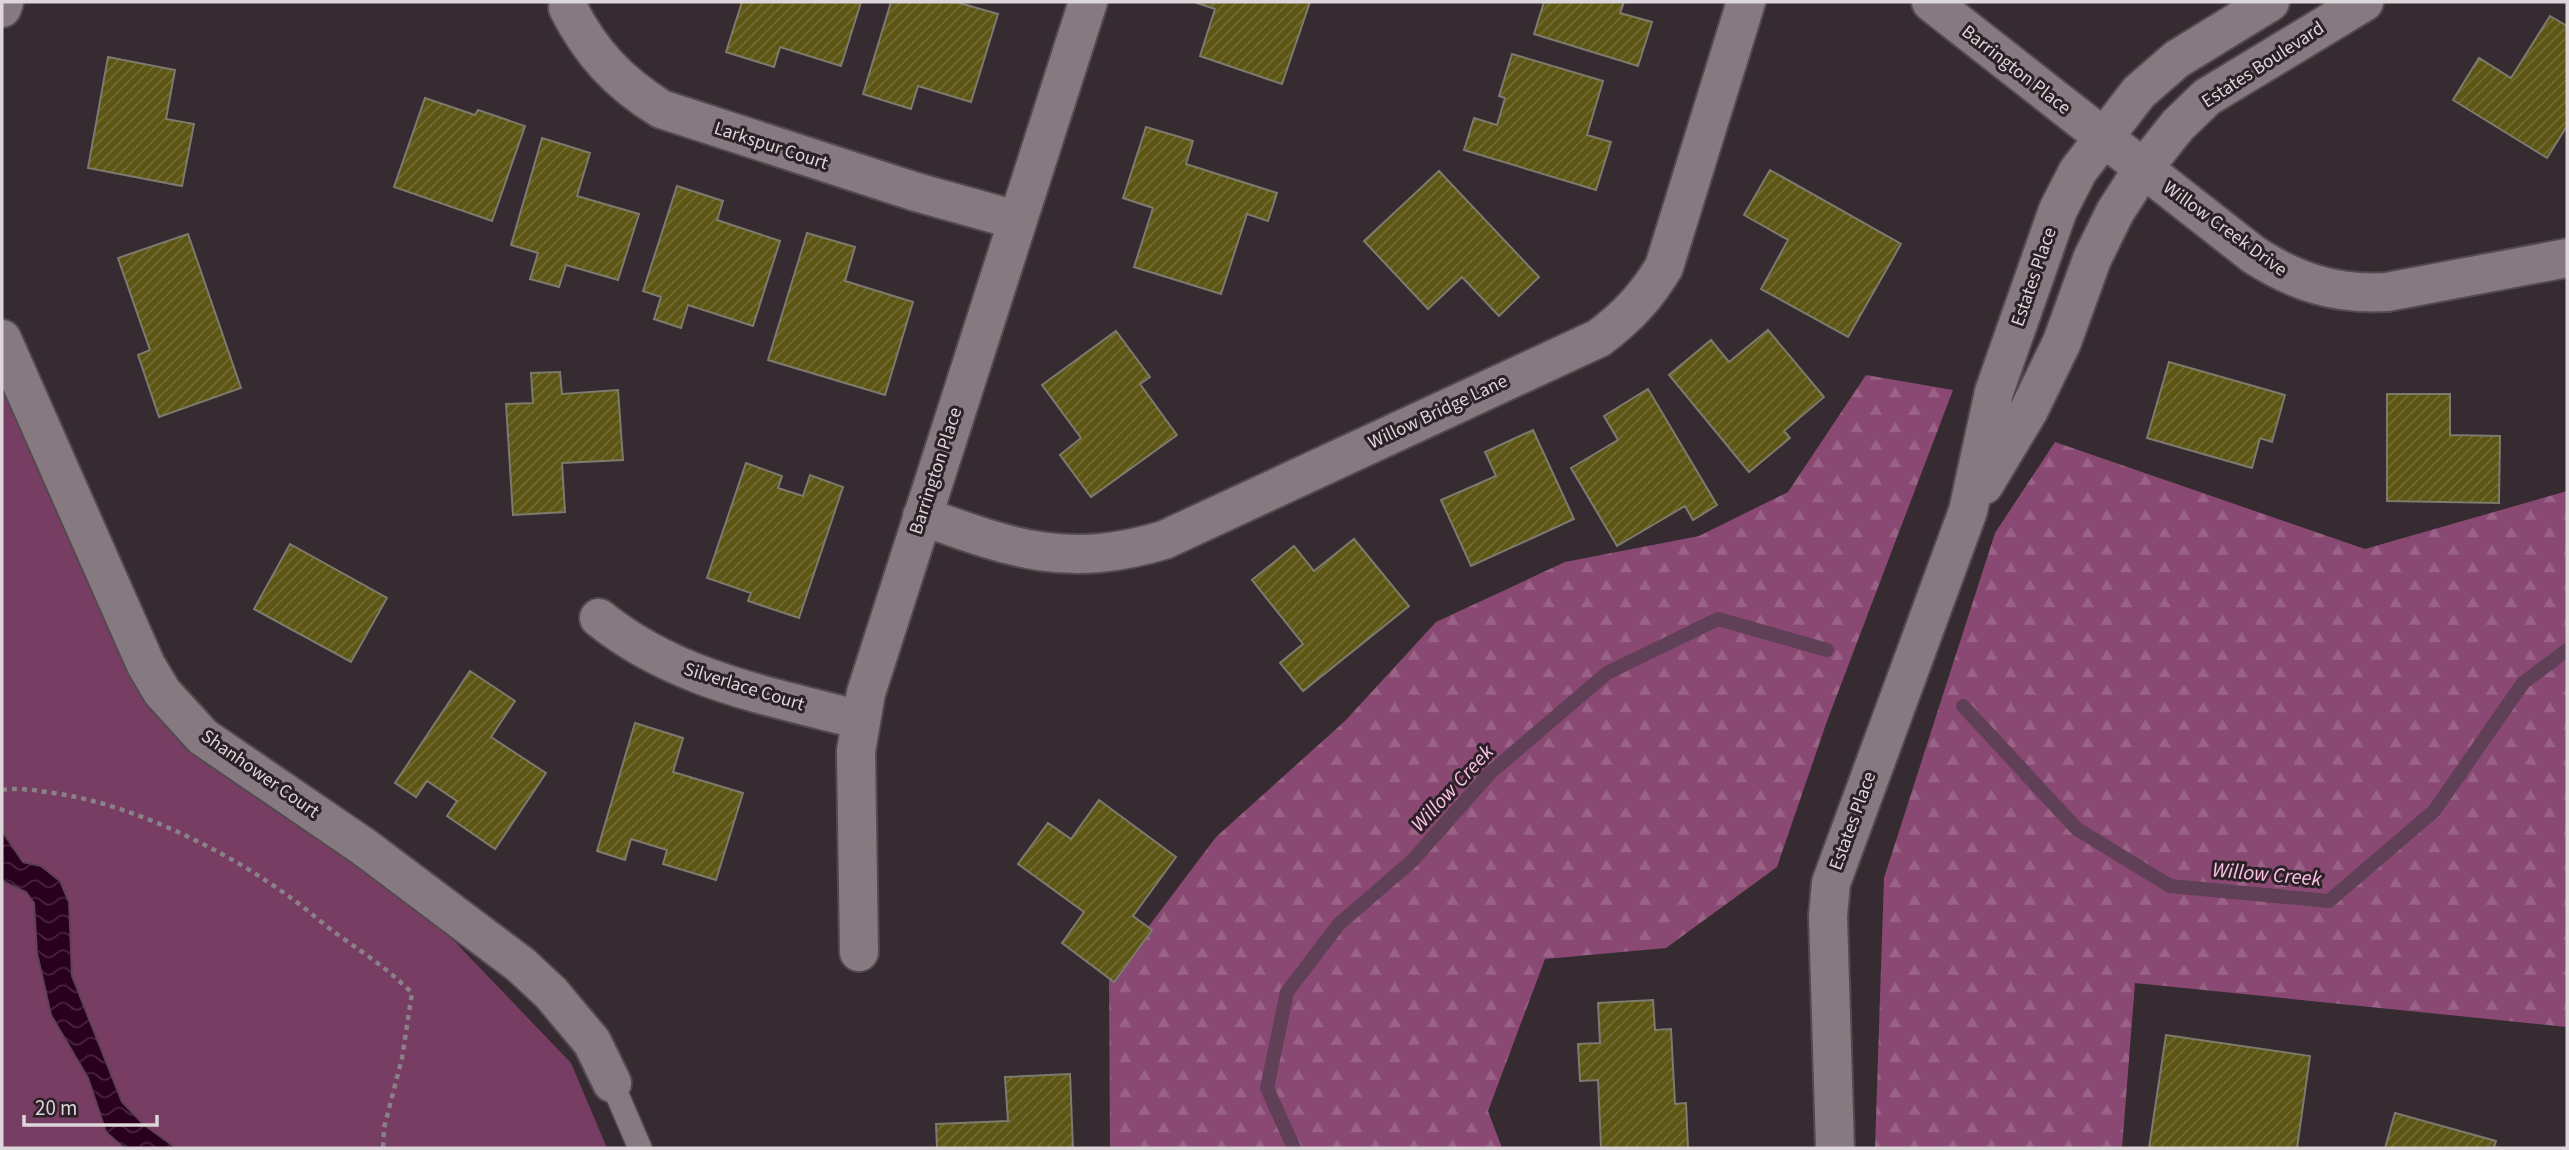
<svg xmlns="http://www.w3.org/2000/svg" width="2569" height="1150" font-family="'Source Sans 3',sans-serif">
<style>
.green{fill:#773d62}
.forest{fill:url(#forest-firs)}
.water{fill:url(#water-waves);stroke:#5f4056;stroke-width:2}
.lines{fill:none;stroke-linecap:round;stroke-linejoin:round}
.stream{stroke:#5f4056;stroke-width:14}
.building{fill:url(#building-hatch);stroke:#7c7b6e;stroke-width:2}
.lane-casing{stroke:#534a4f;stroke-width:26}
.street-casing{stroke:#534a4f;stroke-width:42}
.path{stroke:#8a8186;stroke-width:4.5;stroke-dasharray:5 5;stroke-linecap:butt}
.lane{stroke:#867980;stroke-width:23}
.street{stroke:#867980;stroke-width:38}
.labels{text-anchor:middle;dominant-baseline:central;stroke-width:6;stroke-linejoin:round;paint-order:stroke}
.street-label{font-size:19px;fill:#ddd6da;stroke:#2c2127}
.water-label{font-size:21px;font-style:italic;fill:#fec3e6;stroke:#2c2127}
</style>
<defs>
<pattern id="forest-firs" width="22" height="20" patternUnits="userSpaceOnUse" patternTransform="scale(1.75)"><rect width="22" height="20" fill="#8a4972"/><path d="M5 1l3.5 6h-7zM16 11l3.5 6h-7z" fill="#9a6286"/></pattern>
<pattern id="water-waves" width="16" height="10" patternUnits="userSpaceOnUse" patternTransform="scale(1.75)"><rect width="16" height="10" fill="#29001d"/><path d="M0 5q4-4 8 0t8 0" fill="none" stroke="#48243d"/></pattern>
<pattern id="building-hatch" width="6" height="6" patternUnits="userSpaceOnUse" patternTransform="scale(1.75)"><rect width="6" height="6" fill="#5c5514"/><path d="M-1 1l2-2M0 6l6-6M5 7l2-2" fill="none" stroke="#736d36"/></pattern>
</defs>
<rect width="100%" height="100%" fill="#362b31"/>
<path class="green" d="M2,346L146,665L364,847L571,1063L607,1148H2Z"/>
<path class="forest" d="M1866,375L1953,390L1826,724L1777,867L1666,948L1545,959L1488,1111L1502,1148H1110L1109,979L1216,837L1345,721L1436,622L1565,562L1699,536L1788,492Z
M2055,442L2365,549L2567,491V1027L2135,983L2122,1148H1875L1884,878L1995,533Z"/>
<path class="water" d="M2,823L4,834L23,862L41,866L60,881L69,902L72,976L122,1102L143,1124L176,1148H124L106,1132L88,1078L51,1015L37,953L34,903L26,892L2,881Z"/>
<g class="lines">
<path class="stream" d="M1963,706L2077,829L2170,886L2329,901L2434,811L2523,683L2567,650
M1294,1148L1267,1088L1287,992L1339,924L1412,861L1490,773L1607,673L1718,619L1827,650"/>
</g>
<path class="building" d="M742,2H861L841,66L780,47L774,67L726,52Z
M891,2H956L998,14L971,102L918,86L911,109L863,94Z
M1194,2H1310L1282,84L1200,56L1215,9Z
M1544,2H1624L1620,13L1652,22L1638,66L1534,34Z
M2550,16L2567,26V126L2547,158L2453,100L2479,58L2511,78Z
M1512,54L1603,81L1587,135L1611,142L1596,190L1464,150L1474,118L1497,125L1505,98L1499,96Z
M108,57L175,70L166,119L194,124L182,186L88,168Z
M425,98L475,115L478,110L525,126L492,221L394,187Z
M1146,127L1193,141L1186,164L1277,193L1268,221L1247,214L1221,294L1134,267L1153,208L1123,198Z
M542,138L590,153L577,196L639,214L618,280L566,265L559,287L530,279L538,253L511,245Z
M1770,170L1901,244L1848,337L1761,289L1788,240L1744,215Z
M1439,171L1539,277L1499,316L1462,277L1428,309L1364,241Z
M677,186L723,201L717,220L780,241L753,326L688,305L681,328L654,319L661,297L643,291Z
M807,233L855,247L845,281L913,302L885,395L768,360Z
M188,234L241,388L159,417L138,355L150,350L118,258Z
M1768,330L1824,397L1784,431L1790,438L1749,472L1669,375L1711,340L1729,362Z
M1116,331L1150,377L1140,384L1177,435L1091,497L1060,455L1081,438L1042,385Z
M2169,362L2285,395L2272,442L2260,438L2252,468L2147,438Z
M560,372L562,394L618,390L623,460L562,463L565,512L513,515L506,404L533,403L531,373Z
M1648,389L1717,505L1693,520L1685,506L1617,546L1571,468L1618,440L1604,416Z
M2387,394H2450V435L2500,436L2499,503L2387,501Z
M1533,430L1574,519L1471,566L1441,500L1496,476L1485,452Z
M746,463L782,476L778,488L803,496L810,475L843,487L799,618L748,601L751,593L707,578Z
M1354,539L1409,606L1303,691L1280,663L1303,644L1252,580L1294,546L1314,571Z
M290,544L387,598L351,662L254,609Z
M470,671L515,701L491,737L546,773L495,849L447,816L457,801L427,781L416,797L395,783Z
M635,723L683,738L673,772L743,793L716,880L663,864L667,850L631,839L625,860L597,851Z
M1099,800L1176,857L1133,916L1152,930L1114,982L1062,943L1084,912L1018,864L1048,823L1071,839Z
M1653,1000L1655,1030L1671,1029L1675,1104L1686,1103L1688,1148H1601L1598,1080L1580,1081L1578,1044L1600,1043L1598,1003Z
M2166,1035L2310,1056L2297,1148H2149Z
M1070,1074L1073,1148H937L936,1124L1008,1121L1005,1077Z
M2395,1113L2496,1141L2494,1147L2500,1148H2385Z"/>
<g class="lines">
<g class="lane-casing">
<path id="lane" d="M612,1083L640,1148"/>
</g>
<g class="street-casing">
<path id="street" d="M1931,2L2254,255C2296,282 2336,295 2387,292L2567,258
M2,8L4,2
M568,8C591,53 618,82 661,109L916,192L1016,220
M2,339L146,665L162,692L203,737L364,847L521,965L551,993L592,1042L612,1083
M1984,485L2029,410L2062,342L2092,259L2115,212L2142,170L2178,125L2207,97L2364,2
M922,516C1013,549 1067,569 1164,540L1599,338C1627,317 1646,297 1664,267L1746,2
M599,618C676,680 766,695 860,720
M859,952L856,751L866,693L1088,2
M1835,1148L1828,916L1831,883L1968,511L1994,392L2058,210L2078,171L2139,92L2177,59L2270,2"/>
</g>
<path class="path" d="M2,790C21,787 40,791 60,794C136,806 229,852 291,898C308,910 324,925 341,937C368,956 389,970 412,993L402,1058L384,1128L383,1148"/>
<use href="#lane" class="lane"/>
<use href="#street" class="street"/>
</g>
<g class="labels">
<g class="street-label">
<text transform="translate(2263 65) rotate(-33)">Estates Boulevard</text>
<text transform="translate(2016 70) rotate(38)">Barrington Place</text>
<text transform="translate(771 146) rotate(18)">Larkspur Court</text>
<text transform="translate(2225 229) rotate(36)">Willow Creek Drive</text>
<text transform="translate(2034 277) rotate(-71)">Estates Place</text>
<text transform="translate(1438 412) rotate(-25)">Willow Bridge Lane</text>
<text transform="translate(936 471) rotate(-72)">Barrington Place</text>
<text transform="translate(744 687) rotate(17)">Silverlace Court</text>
<text transform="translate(260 774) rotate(35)">Shanhower Court</text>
<text transform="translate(1853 821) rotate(-70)">Estates Place</text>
</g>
<g class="water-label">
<text transform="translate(1452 788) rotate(-47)">Willow Creek</text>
<text transform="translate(2267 874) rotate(5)">Willow Creek</text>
</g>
</g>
<rect width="2569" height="1150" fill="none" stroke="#ddd6da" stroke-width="7"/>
<path d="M24 1115v10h133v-10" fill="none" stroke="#ddd6da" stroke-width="3.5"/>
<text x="35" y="1115" font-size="21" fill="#ddd6da" stroke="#2c2127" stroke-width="5" paint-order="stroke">20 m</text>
</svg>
